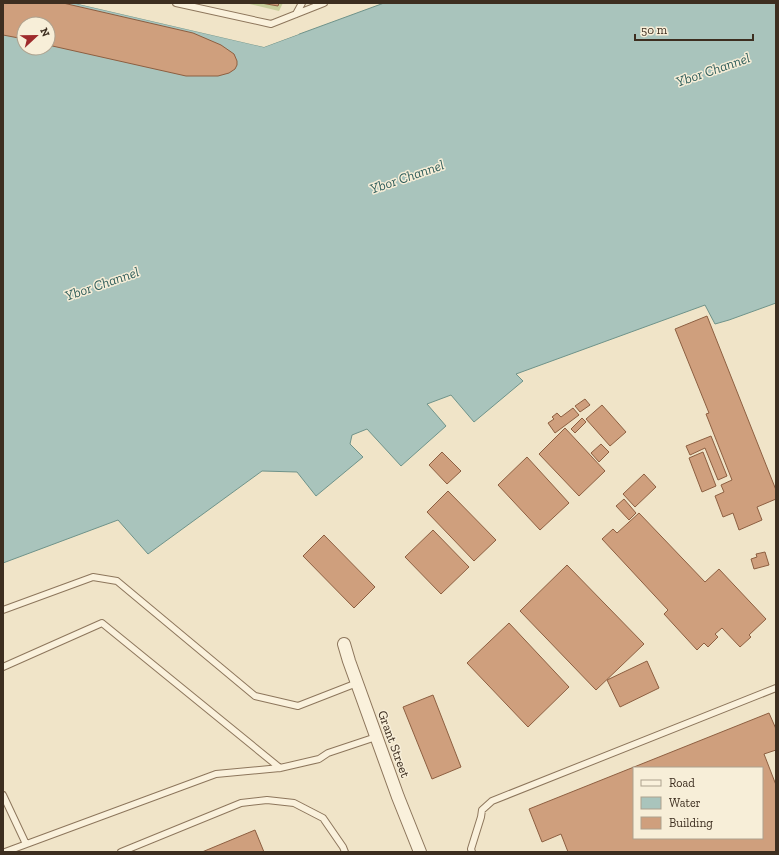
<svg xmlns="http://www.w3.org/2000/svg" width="779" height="855" font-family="'Zilla Slab',serif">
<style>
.green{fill:#c9cf9b}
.water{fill:#a9c4bc;stroke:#6f938a;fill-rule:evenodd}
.pier{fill:#f0e4c8}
.building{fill:#cf9f7d;stroke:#8d5f41;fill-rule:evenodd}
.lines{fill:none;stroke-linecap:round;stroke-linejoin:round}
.lane-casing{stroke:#8d765c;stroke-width:8}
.street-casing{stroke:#8d765c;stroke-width:14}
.lane{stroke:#faf1dc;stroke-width:6}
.street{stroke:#faf1dc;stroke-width:12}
.labels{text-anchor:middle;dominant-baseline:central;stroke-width:3;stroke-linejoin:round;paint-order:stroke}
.street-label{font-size:13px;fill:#3d2e20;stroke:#f7eed8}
.water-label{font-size:14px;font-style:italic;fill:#2f5d5a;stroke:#f7eed8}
</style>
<rect width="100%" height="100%" fill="#f0e4c8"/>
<path class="green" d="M245,3H261L278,6L279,3H283L279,11Z"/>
<path class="water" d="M3,3H74L264,47L384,3H776V303L729,320L715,324L705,305L516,374L523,381L474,422L451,395L427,404L446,426L401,466L367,429L352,435L350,444L363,457L316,496L297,472L262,471L148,554L118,520L3,563ZM24,24H48V48H24Z"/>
<path class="pier" d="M74,3H83L264,45L299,32V34L264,47Z"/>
<path class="building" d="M3,3H63L193,33L221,45L234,54L237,61V65L235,69L229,73L218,76H186L48,45V24H24V39L3,35Z
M261,3H279L278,6Z
M707,316L776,490V499L757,507L762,520L739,530L733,513L723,517L715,496L724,492L721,485L732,480L706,414L709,413L675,329Z
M585,399L590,405L580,412L575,406Z
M602,405L626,432L610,446L586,419Z
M573,408L579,415L555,433L548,423L554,419L552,417L557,413L561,417Z
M582,418L586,422L575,433L571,429Z
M565,428L605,471L579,496L539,454Z
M711,436L727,476L718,480L705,448L690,455L686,446Z
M601,444L609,452L599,462L591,453Z
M442,452L461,471L447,484L429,465Z
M703,452L716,486L702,492L689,458Z
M527,457L569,503L540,530L498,485Z
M644,474L656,487L635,507L623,494Z
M448,491L496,540L474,561L427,512Z
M624,499L636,513L629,520L616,506Z
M639,513L705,582L719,569L766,619L749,635L751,637L740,647L722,628L715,634L718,637L708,647L704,643L697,650L664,614L668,610L602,539L613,529L617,533Z
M433,530L469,567L441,594L405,557Z
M324,535L375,587L354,608L303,556Z
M765,552L769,565L754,569L751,559L757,557L756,554Z
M567,565L644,644L596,690L520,611Z
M509,623L569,687L528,727L467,663Z
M647,661L659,688L620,707L607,680Z
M433,695L461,767L432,779L403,707Z
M769,713L776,729V750L764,754L776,785V852H568L561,834L542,842L529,809ZM634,768H762V838H634Z
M255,830L264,852H202Z"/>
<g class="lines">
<g class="lane-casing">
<path id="lane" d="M176,3L271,24L324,3
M296,14L302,3
M3,610L93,577L117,581L255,696L298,706L357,683
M3,667L102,623L280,768
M3,795L26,844
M5,852L216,774L280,768L319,759L328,753L376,737
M121,852L241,803L267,800L294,803L323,818L343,847L345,852
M472,852L471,849L481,817L482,810L492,801L776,688"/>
</g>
<g class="street-casing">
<path id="street" d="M344,644L349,661L398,797L420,852"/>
</g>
<use href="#lane" class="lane"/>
<use href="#street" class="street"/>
</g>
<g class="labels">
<g class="street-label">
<text transform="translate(394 744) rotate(70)">Grant Street</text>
</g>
<g class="water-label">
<text transform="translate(713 70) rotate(-19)">Ybor Channel</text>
<text transform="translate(407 177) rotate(-19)">Ybor Channel</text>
<text transform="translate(102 284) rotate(-19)">Ybor Channel</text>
</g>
</g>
<rect width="779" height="855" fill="none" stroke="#3d2e20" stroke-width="8"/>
<rect x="633" y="767" width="130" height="72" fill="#f7eed8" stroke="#ada18e"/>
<rect x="641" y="780" width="20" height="6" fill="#faf1dc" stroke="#ada18e"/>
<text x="669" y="787" font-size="12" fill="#3d2e20">Road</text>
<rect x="641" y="797" width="20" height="12" fill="#a9c4bc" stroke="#ada18e"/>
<text x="669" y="807" font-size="12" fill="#3d2e20">Water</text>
<rect x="641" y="817" width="20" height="12" fill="#cf9f7d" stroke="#ada18e"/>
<text x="669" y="827" font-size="12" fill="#3d2e20">Building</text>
<g transform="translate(36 36) rotate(68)"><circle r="19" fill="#f7eed8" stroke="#ada18e"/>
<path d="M0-3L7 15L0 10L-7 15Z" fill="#9e2a2b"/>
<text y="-6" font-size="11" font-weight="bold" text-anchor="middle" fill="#3d2e20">N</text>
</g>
<path d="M635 34v6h118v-6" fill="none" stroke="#3d2e20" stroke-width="2"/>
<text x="641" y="34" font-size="12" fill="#3d2e20" stroke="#f7eed8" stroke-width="3" paint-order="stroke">50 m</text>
</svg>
